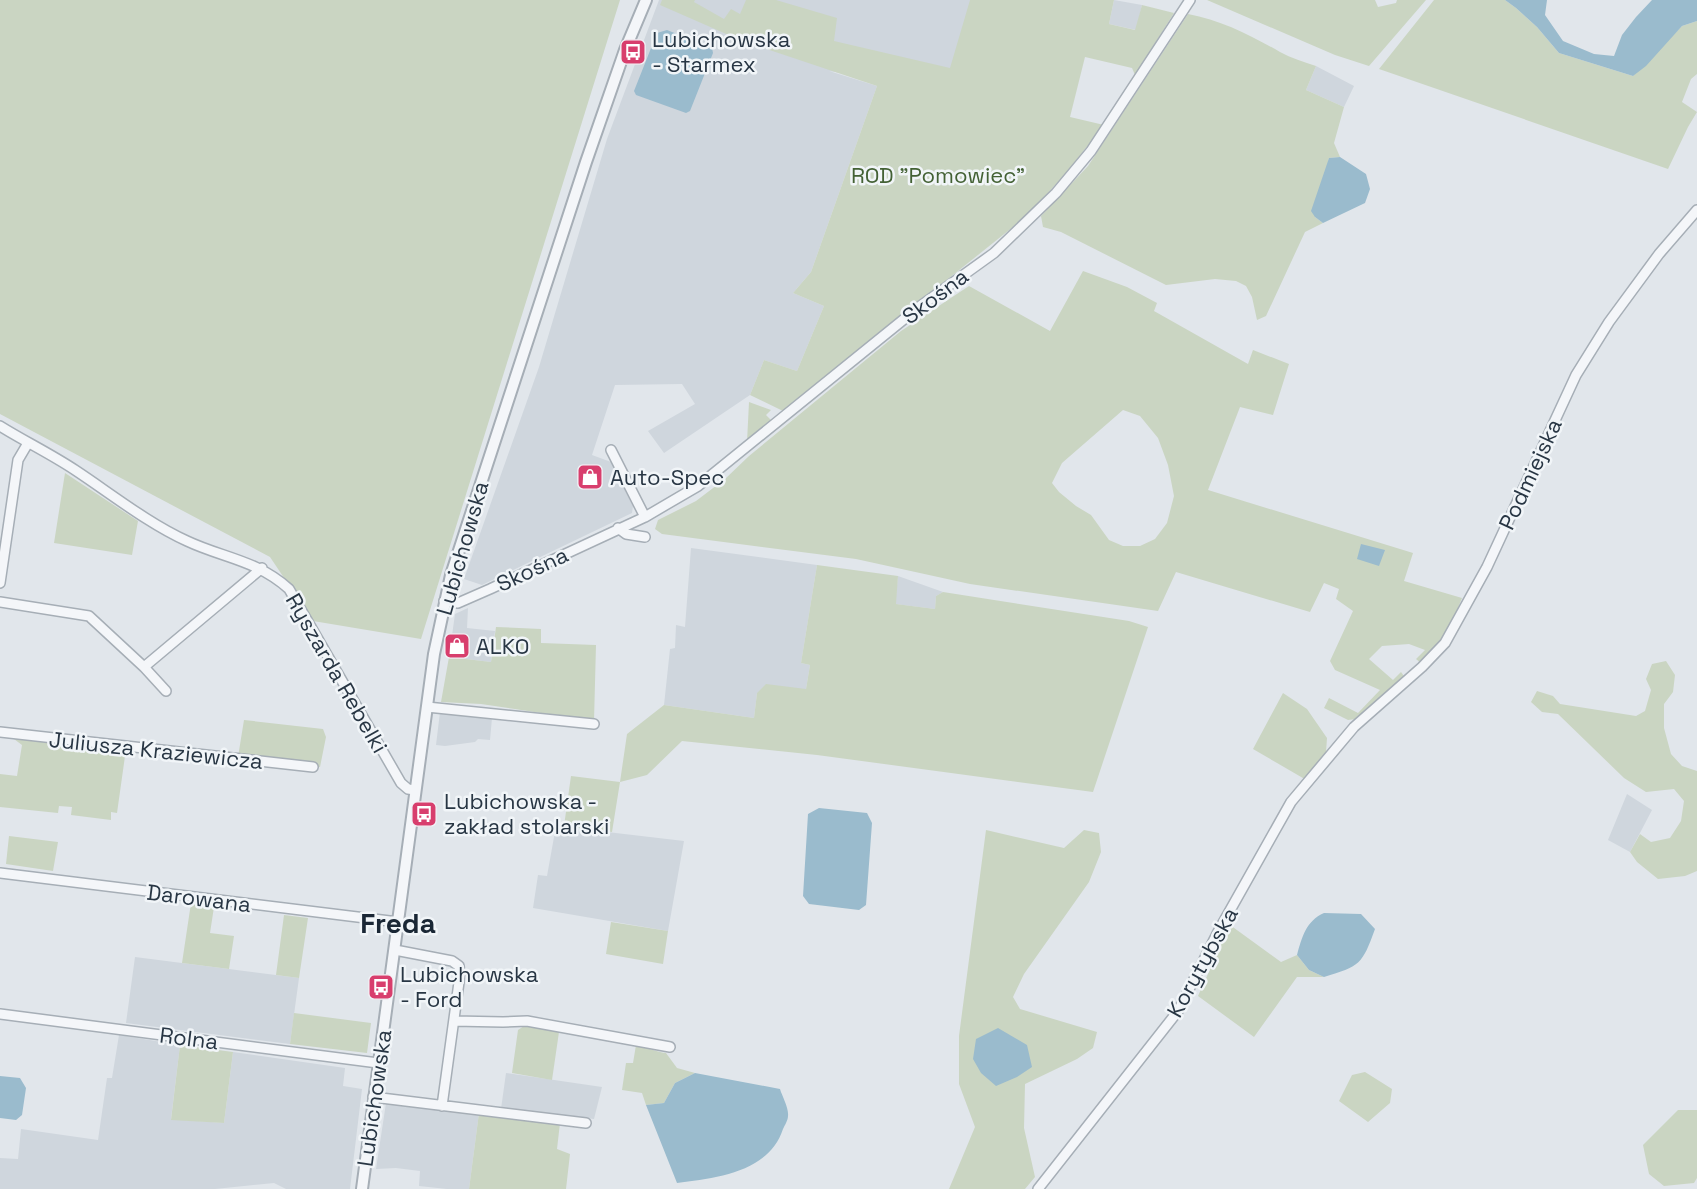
<svg xmlns="http://www.w3.org/2000/svg" width="1697" height="1189" font-family="'Space Grotesk',sans-serif">
<style>
.built{fill:#cfd6dd}
.green{fill:#cad5c2;fill-rule:evenodd}
.water{fill:#9abbcd}
.lines{fill:none;stroke-linecap:round;stroke-linejoin:round}
.minor-casing{stroke:#a6aeb6;stroke-width:12}
.tertiary-casing{stroke:#a6aeb6;stroke-width:14}
.minor{stroke:#f4f6f9;stroke-width:9}
.tertiary{stroke:#f4f6f9;stroke-width:10}
.labels{text-anchor:middle;dominant-baseline:central;stroke-width:5;stroke-linejoin:round;paint-order:stroke}
.poi-label{font-size:22px;fill:#283644;stroke:#f1f5f8;text-anchor:start}
.park-label{font-size:22px;fill:#436134;stroke:#f1f5f8}
.street-label{font-size:22px;fill:#283644;stroke:#f1f5f8}
.district-label{font-size:28px;font-weight:bold;fill:#1a2735;stroke:#f1f5f8}
</style>
<rect width="100%" height="100%" fill="#e1e6eb"/>
<path class="built" d="M659,0H990L967,92L829,71L877,86L811,272L793,293L824,306L797,371L764,360L750,395L664,453L648,431L695,404L682,384L615,385L592,455L611,462L633,506L632,513L482,585L464,579L539,367L607,139Z
M1114,0L1142,5L1136,30L1109,24Z
M1316,66L1354,86L1344,107L1306,90Z
M691,548L817,565L801,663L810,665L806,689L757,693L754,718L664,705L670,649L675,648L676,625L685,627Z
M898,576L943,592L936,596L935,609L895,604Z
M468,608L467,628L495,631L491,662L449,657L455,614Z
M440,712L492,718L490,740L478,739L475,742L445,746L436,745Z
M1627,794L1652,810L1630,852L1608,840Z
M556,826L684,841L668,931L533,908L538,875L547,876Z
M135,957L299,978L290,1044L126,1023Z
M119,1035L180,1045L171,1119L224,1123L233,1052L345,1068L343,1086L362,1089L350,1189H286L274,1183L215,1189H0V1158L18,1159L21,1129L98,1140L107,1078H112Z
M506,1073L602,1087L594,1119L501,1109Z
M386,1103L479,1113L469,1189H447L419,1186L420,1171L396,1168L376,1169Z"/>
<path class="green" d="M0,0H620L421,639L313,621L270,557L0,414Z
M662,0H695L694,2L724,19L731,9L740,14L746,0H776L837,18L834,41L950,68L970,0H1114L1109,24L1135,30L1142,5L1174,13L1135,75L1132,68L1085,57L1070,117L1104,125L1066,173L1028,215L783,411L750,395L764,360L797,371L824,306L793,293L811,272L877,86L740,40L660,5Z
M1207,0H1375L1378,7L1396,3L1397,0H1426L1369,66L1335,55Z
M1434,0H1505L1516,8L1537,27L1559,53L1633,76L1682,26L1697,21V74L1691,79L1682,102L1697,112L1688,127L1668,169L1379,69Z
M1188,14C1221,20 1252,36 1280,52C1291,58 1304,62 1316,66L1306,90L1344,107L1334,143L1340,157L1329,158L1315,217L1323,223L1305,232L1266,316L1257,320L1252,297L1246,286L1236,281L1215,279L1166,285L1061,232L1043,227L1041,216L1088,166Z
M1083,271L1127,287L1157,303L1154,311L1248,364L1253,350L1289,364L1273,415L1240,407L1208,490L1413,553L1404,581L1462,598C1452,623 1442,645 1422,664L1416,659L1425,650L1409,644L1382,646L1369,659L1393,680L1401,672L1406,679L1356,719L1348,720L1324,708L1329,698L1358,713L1380,690L1335,670L1330,661L1353,611L1336,599L1339,589L1324,583L1310,612L1176,572L1158,611L970,584L856,559L662,534L655,529L658,520L696,501L725,479L749,456L901,331L969,286L1050,331ZM1123,410L1140,416L1158,438L1168,465L1174,496L1167,523L1155,539L1140,546H1123L1109,540L1091,515L1076,506L1059,492L1052,483L1062,463Z
M749,402L771,410L766,415L771,420L747,442Z
M65,473L138,521L132,555L54,543Z
M817,565L898,576L896,604L935,609L936,596L943,592L1129,621L1148,627L1093,792L817,755L682,741L647,775L620,782L612,832L564,826L571,776L620,782L627,734L664,705L754,718L757,693L766,684L806,689L810,665L801,663Z
M496,627L541,629V643L596,645L594,721L481,704L441,702L449,657L491,662Z
M1666,661L1675,675L1673,692L1664,704V728L1671,754L1682,766L1697,771V871L1685,876L1658,879L1637,862L1630,852L1640,834L1651,842L1670,838L1681,821L1684,801L1674,789L1646,792L1624,778L1558,714L1542,712L1531,702L1537,691L1553,696L1560,704L1636,716L1645,711L1651,690L1646,679L1652,664Z
M1283,693L1307,709L1327,738L1326,752L1308,781L1253,749Z
M244,720L323,729L326,737L320,767L238,757Z
M10,736L126,749L117,813L111,812V820L71,815L72,807L59,806L58,813L0,807V774L17,776L22,745Z
M986,830L1064,848L1084,830L1099,833L1101,852L1089,882L1024,974L1013,997L1020,1009L1097,1032L1093,1048L1077,1059L1025,1084L1024,1128L1035,1177L1025,1189H949L975,1127L959,1084V1036Z
M9,836L58,842L53,871L6,864Z
M191,903L214,907L210,933L234,936L229,969L182,963Z
M284,915L308,918L299,978L276,975Z
M611,922L668,931L663,964L606,954Z
M1230,925L1281,962L1297,955L1309,970L1324,977H1297L1254,1037L1198,996Z
M294,1013L371,1023L367,1053L290,1044Z
M524,1026L559,1032L552,1080L512,1073L518,1030Z
M180,1045L233,1052L224,1123L171,1120Z
M636,1045C647,1047 655,1052 666,1053L677,1068L695,1073L675,1083L664,1103L646,1105L642,1093L622,1090L626,1063H633Z
M1365,1072L1392,1089L1390,1103L1368,1122L1339,1101L1352,1075Z
M1678,1110H1697V1178L1694,1183L1664,1186L1649,1174L1643,1145Z
M479,1113L560,1123L557,1149L570,1154L566,1189H469Z"/>
<path class="water" d="M1505,0H1547L1545,15L1563,41L1594,54L1614,56L1622,35L1636,17L1652,0H1697V21L1682,26L1646,66L1633,76L1559,53L1537,27L1516,8Z
M667,30L712,48L713,53L690,111L686,113L636,95L634,91L657,33Z
M1340,157L1366,174L1370,189L1365,203L1323,223L1315,217L1311,211L1329,158Z
M1361,544L1385,550L1379,566L1357,559Z
M819,808L867,813L872,823L866,905L859,910L809,904L803,896L808,814Z
M1324,913L1361,914L1375,929C1362,965 1360,966 1324,977L1309,970L1297,955C1302,937 1306,921 1324,913Z
M998,1028L1027,1045L1032,1067L1017,1077L996,1086L981,1073L973,1059L976,1039Z
M695,1073L780,1089C782,1096 789,1108 788,1116C788,1120 785,1125 783,1129C769,1172 717,1178 677,1183L646,1105L664,1103L675,1083Z
M0,1076L20,1078L26,1088L22,1115L16,1120L0,1118Z"/>
<g class="lines">
<g class="minor-casing">
<path id="minor" d="M0,426C24,441 51,454 75,470C110,493 149,524 187,541C223,558 257,560 289,589L401,783L408,789L415,790
M611,450L645,517
M618,528L626,534L645,537
M0,583L18,460L28,443
M444,601L458,603L490,589L645,517L698,486L919,307L994,253L1056,193L1091,151L1190,0
M0,602L89,616L144,667L262,568
M144,667L166,691
M427,707L594,724
M0,732L313,767
M0,873L398,922
M395,950L452,961L459,966L460,975L442,1106
M0,1014L378,1063
M454,1021L503,1022L527,1021L670,1047
M373,1097L586,1123
M1038,1189L1178,1011L1219,930L1291,802L1354,727L1422,667L1445,643L1487,567L1576,375L1609,322L1659,254L1697,210"/>
</g>
<g class="tertiary-casing">
<path id="tertiary" d="M362,1189L434,654L451,575L586,162L625,50L646,0"/>
</g>
<use href="#minor" class="minor"/>
<use href="#tertiary" class="tertiary"/>
</g>
<defs>
<g id="bus-square" transform="scale(1.35)"><rect x="-9" y="-9" width="18" height="18" rx="4" fill="#d83e6d" stroke="#f1f5f8"/><path d="M-5-6H5V4H4V6H2V4H-2V6H-4V4H-5ZM-3.5-4V0h7V-4ZM-3.5 1.2v1.5H-2V1.2ZM2 1.2v1.5H3.5V1.2Z" fill="#fff"/></g>
<g id="shop-square" transform="scale(1.35)"><rect x="-9" y="-9" width="18" height="18" rx="4" fill="#d83e6d" stroke="#f1f5f8"/><path d="M-5-2.5h2.3a2.7 3.5 0 0 1 5.4 0H5L5.5 6h-11ZM-1.5-2.5h3a1.5 2.3 0 0 0-3 0Z" fill="#fff"/></g>
</defs>
<g fill-rule="evenodd">
<use href="#bus-square" x="633" y="52"/>
<use href="#shop-square" x="590" y="477"/>
<use href="#shop-square" x="457" y="646"/>
<use href="#bus-square" x="424" y="814"/>
<use href="#bus-square" x="381" y="987"/>
</g>
<g class="labels">
<g class="poi-label">
<text x="652" y="39">Lubichowska<tspan x="652" dy="25">- Starmex</tspan></text>
<text x="610" y="477">Auto-Spec</text>
<text x="476" y="646">ALKO</text>
<text x="444" y="801">Lubichowska -<tspan x="444" dy="25">zakład stolarski</tspan></text>
<text x="400" y="974">Lubichowska<tspan x="400" dy="25">- Ford</tspan></text>
</g>
<g class="park-label">
<text x="938" y="175">ROD "Pomowiec"</text>
</g>
<g class="street-label">
<text transform="translate(935 296) rotate(-37)">Skośna</text>
<text transform="translate(1530 474) rotate(-65)">Podmiejska</text>
<text transform="translate(462 548) rotate(-74)">Lubichowska</text>
<text transform="translate(532 569) rotate(-25)">Skośna</text>
<text transform="translate(337 673) rotate(60)">Ryszarda Rebelki</text>
<text transform="translate(156 750) rotate(6)">Juliusza Kraziewicza</text>
<text transform="translate(199 898) rotate(7)">Darowana</text>
<text transform="translate(1202 962) rotate(-61)">Korytybska</text>
<text transform="translate(189 1038) rotate(7)">Rolna</text>
<text transform="translate(374 1098) rotate(-82)">Lubichowska</text>
</g>
<g class="district-label">
<text x="398" y="923">Freda</text>
</g>
</g>
</svg>
